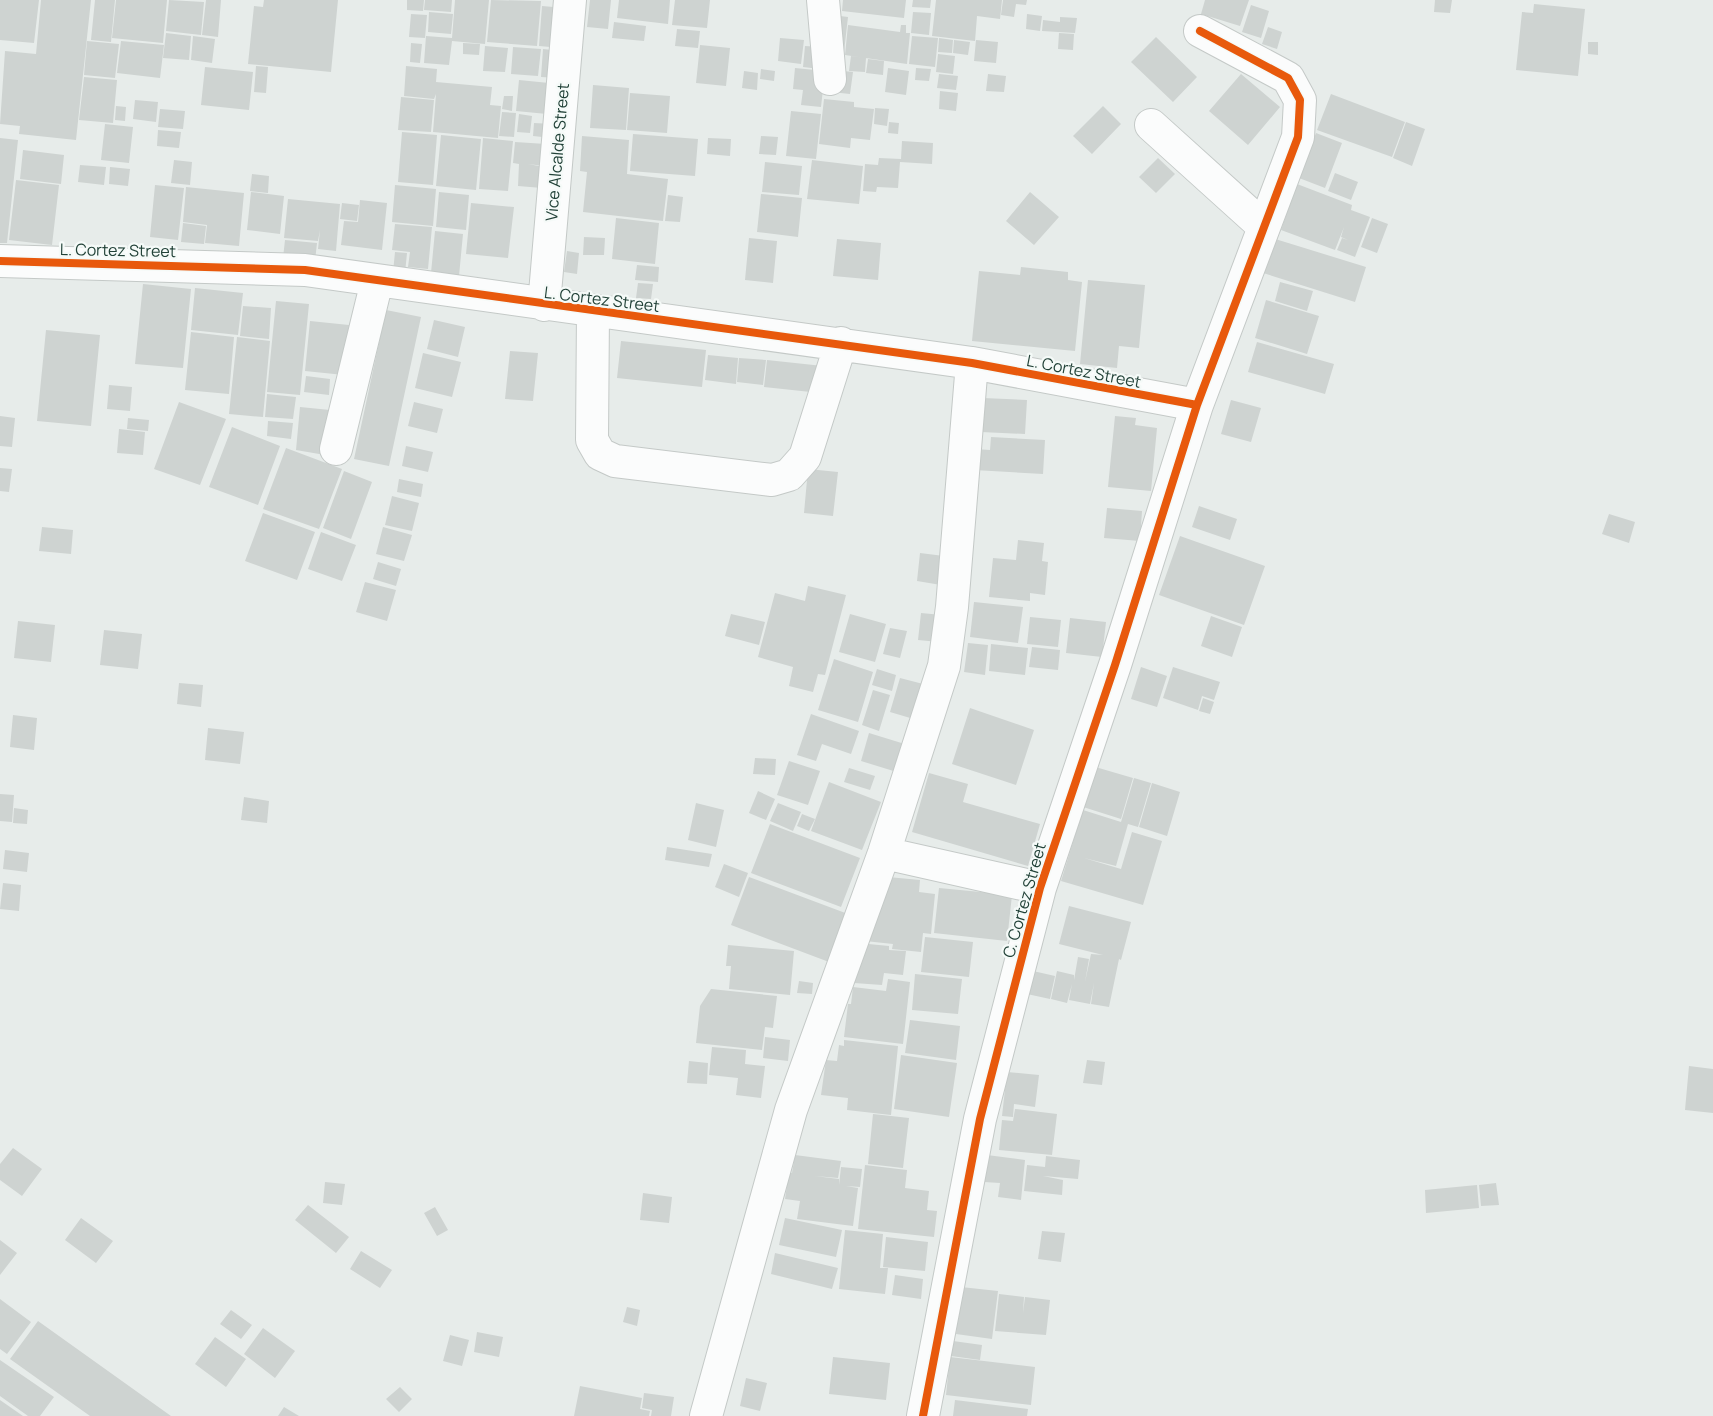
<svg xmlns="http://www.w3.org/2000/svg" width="1713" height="1416" font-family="Manrope,sans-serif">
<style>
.building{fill:#ced3d1}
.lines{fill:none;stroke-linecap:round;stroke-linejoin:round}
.minor-casing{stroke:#c4c9c7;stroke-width:34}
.minor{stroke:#fbfcfc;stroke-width:32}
.cycleway-casing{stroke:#f5faf8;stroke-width:11}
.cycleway{stroke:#e8590c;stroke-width:8}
.labels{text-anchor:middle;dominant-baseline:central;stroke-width:4.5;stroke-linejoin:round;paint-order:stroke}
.street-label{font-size:16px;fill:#224238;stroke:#f5faf8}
</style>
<rect width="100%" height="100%" fill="#e7ecea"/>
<path class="building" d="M0,0H39L34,43L0,40Z
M41,0H91L76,140L19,134L20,126L0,124L5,51L36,54Z
M95,0H115L111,42L91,40Z
M116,0H167L163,43L112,38Z
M169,0L204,2L201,35L166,31Z
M206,0H221L218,37L202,35Z
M264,0H338L331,72L248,64L254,6L263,7Z
M407,0H424L423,11L407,10Z
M425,0H452L451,12L424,10Z
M455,0H489L485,44L452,41L449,65L424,63L426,36L452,38Z
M491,0L541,1L537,46L487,42Z
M590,0H611L608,29L587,27Z
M619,0H670L668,24L617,18Z
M675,0H710L707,28L672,25Z
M843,0H906L904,18L842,11Z
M913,0H931L930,8L912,7Z
M936,0H1002L1000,19L977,16L975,41L932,36Z
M1003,0H1027L1026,5L1016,4L1014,17L1001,15Z
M1205,0H1249L1240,26L1201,14Z
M1435,0H1452L1450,13L1434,12Z
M1534,4L1585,9L1578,76L1516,70L1522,12L1533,13Z
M1251,5L1269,11L1261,38L1242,32Z
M542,6L565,8L562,48L539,46Z
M429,12L453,14L451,34L428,32Z
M913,12L931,13L929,35L911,33Z
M411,14L427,15L425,38L409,37Z
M1027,14L1042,16L1040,31L1026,29Z
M832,15L848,17L844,52L828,50Z
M1060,17L1077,18L1075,33L1042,31L1043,20L1060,22Z
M614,22L646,26L644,41L612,38Z
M848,25L900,32L901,25H906V33H910L907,64L845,55Z
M1268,27L1282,32L1277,49L1262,44Z
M677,29L700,31L698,48L675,46Z
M166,33L191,36L189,60L163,58Z
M1059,33L1074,34L1073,50L1058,49Z
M193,36L215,39L212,63L191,60Z
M912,36L938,38L935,67L909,64Z
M1156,37L1197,77L1173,102L1131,62Z
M780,38L804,40L801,64L778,61Z
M939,38L953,40L952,53L938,52Z
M954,40L970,42L968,55L953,53Z
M976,40L998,42L996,63L974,61Z
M87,41L119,44L115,78L84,75Z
M121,41L164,45L160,78L117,73Z
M1588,42H1598V55L1588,54Z
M411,43L422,44L420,63L410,62Z
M463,43L480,44L479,55L463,54Z
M700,45L730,48L726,86L696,83Z
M485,46L508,48L505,72L483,71Z
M805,46L822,47L820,69L803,67Z
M513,47L541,49L538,76L511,74Z
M543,49L562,51L560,78L541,77Z
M938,54L955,56L953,74L936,72Z
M851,56L866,58L865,72L849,71Z
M868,59L884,61L883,75L866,73Z
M256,66L268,67L266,93L254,92Z
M406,66L437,69L436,82L492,87L490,105L501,106L498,138L433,132L436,94L434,99L404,96Z
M205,67L253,72L249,110L201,105Z
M795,68L825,71L821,107L801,105L803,90L793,89Z
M888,68L909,71L906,95L885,92Z
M916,68L931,69L929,81L915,80Z
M761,69L775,71L774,81L760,79Z
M833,70L853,72L850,94L831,92Z
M744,71L758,73L757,90L742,88Z
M939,74L958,76L956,90L937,88Z
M988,74L1006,76L1004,92L986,91Z
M1241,74L1280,107L1248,145L1209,111Z
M84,77L117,80L113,123L79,120Z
M519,80L549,83L547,114L516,111Z
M593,85L629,88L626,130L590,128Z
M940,91L958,93L956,111L939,109Z
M630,93L670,96L667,133L627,130Z
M1331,94L1405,122L1392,157L1317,130Z
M504,96H513L512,111L502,109Z
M401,97L434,100L431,132L398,130Z
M824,99L854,102V107L874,109L870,140L851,138L850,148L819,144Z
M135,100L158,102L156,122L133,119Z
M116,106L126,107L125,121L115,120Z
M1103,106L1121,124L1092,154L1073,136Z
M875,108L889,109L887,126L874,124Z
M160,109L185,111L183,129L158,127Z
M791,111L821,114L816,159L786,156Z
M502,112L516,113L514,137L499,136Z
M519,114L532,116L530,133L517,132Z
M889,122L899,123L898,134L888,133Z
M1406,122L1425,129L1412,166L1393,158Z
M534,123L553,124L552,138L533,136Z
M105,124L133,127L129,163L101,160Z
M158,130L181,132L179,148L157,146Z
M402,132L437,135L433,185L398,182Z
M1316,133L1342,143L1325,188L1299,178Z
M633,134L698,139L695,176L630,171Z
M441,135L481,139L476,190L436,186Z
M582,136L629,140L627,174L668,179L663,221L583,212L587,172L580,171Z
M761,136L778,137L776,155L759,154Z
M0,138L18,140L7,243H0Z
M483,138L513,141L508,191L479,189Z
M708,138L731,139L730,156L707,154Z
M902,141L933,143L932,164L900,162L898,188L877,187L876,192L863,191L865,164L878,165L879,158L901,159Z
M515,142L546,144L544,166L528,164L544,167L542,188L518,186L519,164L513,163Z
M23,150L64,155L61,184L20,179Z
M1158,158L1175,174L1156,193L1139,177Z
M174,160L192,162L190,185L171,183Z
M812,160L863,166L859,204L807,199Z
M765,162L802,166L799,195L762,192Z
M80,165L106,167L104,185L78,182Z
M110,167L130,169L128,186L109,184Z
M1335,173L1358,182L1351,200L1328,191Z
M252,174L269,176L268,193L250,191Z
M16,180L59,185L52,245L9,240Z
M1297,184L1352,205L1351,210L1370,217L1355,257L1337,250L1342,238L1348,240L1341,237L1344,227L1335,250L1281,230Z
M155,185L184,188L178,240L150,237Z
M395,185L436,189L433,226L392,222Z
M186,187L244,193L239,246L205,243L207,225L183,222Z
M251,192L284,196L280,234L247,230Z
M439,192L469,195L466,230L436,227Z
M1030,192L1059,217L1034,245L1006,221Z
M761,194L802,198L798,237L757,232Z
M668,195L683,197L680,222L665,221Z
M288,199L340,204L336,251L318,249L320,230L318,241L284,238Z
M360,200L387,203L382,250L341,245L344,221L358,222Z
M342,203L359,205L357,221L340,219Z
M471,203L514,207L508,258L466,254Z
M616,218L659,223L655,264L612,259Z
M1372,218L1388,224L1377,253L1361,247Z
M183,223L206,226L204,244L181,242Z
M395,224L432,227L428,269L408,267L410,252L392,250Z
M435,231L463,234L459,276L431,273Z
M584,237L605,238L604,255H583Z
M749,238L777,241L773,283L745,280Z
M1272,238L1366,267L1355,302L1260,272Z
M837,239L881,243L878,280L833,276Z
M285,240L317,243L315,261L283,258Z
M567,251L579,253L577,274L564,272Z
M395,252L407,253L405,273L393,272Z
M637,265L659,267L658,282L635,280Z
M1021,267L1068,272V280L1082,282L1075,351L972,341L979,271L1020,275Z
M1088,280L1145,285L1139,348L1119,346L1117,368L1080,364Z
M1280,282L1313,291L1307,311L1275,301Z
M638,283L653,284L651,299L636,298Z
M143,284L191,289L183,368L135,364Z
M195,288L243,293L238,335L191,330Z
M1266,300L1319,316L1307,354L1255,338Z
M276,301L309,304L300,395L267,392Z
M243,306L271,308L269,339L240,336Z
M386,310L421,317L389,466L354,459Z
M434,320L465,327L458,357L427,349Z
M310,321L349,325L344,375L305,371Z
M46,330L100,335L91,426L37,421Z
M191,332L234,337L229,394L185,390Z
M237,337L270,341L263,417L229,414Z
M621,341L706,350L702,387L617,378Z
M1257,342L1334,364L1325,394L1248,372Z
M510,351L538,353L533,401L505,399Z
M423,353L461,362L452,397L415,388Z
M708,355L738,358L736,384L705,380Z
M739,358L766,360L763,385L737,382Z
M767,360L823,366L820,393L764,387Z
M306,376L330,379L329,395L304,392Z
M109,385L132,387L130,411L107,409Z
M267,394L296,397L293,419L265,417Z
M983,398L1027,400L1025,434L981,432Z
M1231,400L1261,408L1251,442L1221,434Z
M179,402L226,419L200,485L154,469Z
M414,402L443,409L437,433L408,426Z
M300,407L330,410L325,455L296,450Z
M0,416L15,418L12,447L0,446Z
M1115,416L1136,418L1135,425L1157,428L1151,491L1108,487Z
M128,418L149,420L148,431L127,429Z
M268,421L293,423L291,439L267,436Z
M232,427L280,446L258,505L209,487Z
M119,429L145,432L143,455L117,453Z
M991,437L1045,440L1043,474L974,470L975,449L990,450Z
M406,446L433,452L428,472L402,466Z
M286,448L342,469L319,529L263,509Z
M0,468L12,469L9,492L0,491Z
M808,469L838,472L833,516L804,513Z
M344,471L372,482L351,539L323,528Z
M399,479L423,484L421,497L397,492Z
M392,496L419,503L412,531L385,525Z
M1199,506L1237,519L1230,540L1192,527Z
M1107,508L1142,511L1140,541L1104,538Z
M263,513L315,532L297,580L245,561Z
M1609,514L1635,522L1629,543L1602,534Z
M42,527L73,530L71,554L39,551Z
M383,527L412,535L404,561L376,554Z
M321,532L356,545L342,581L308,569Z
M1180,536L1265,566L1244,625L1159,595Z
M1018,540L1044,543L1042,561L1048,562L1045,595L1030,593V601L989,597L993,558L1016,560Z
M920,553L944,556L941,585L917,581Z
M378,562L401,569L396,586L373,579Z
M365,582L396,590L387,621L356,612Z
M808,586L846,595L825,675L818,674L813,692L789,686L793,667L758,657L775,593L805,601Z
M974,602L1023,607L1018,643L970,637Z
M921,613L942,615L939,642L918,640Z
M731,614L765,622L759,645L725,636Z
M850,614L886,624L875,662L839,652Z
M1211,616L1242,627L1232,657L1201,646Z
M1030,617L1061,620L1058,647L1027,644Z
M1070,618L1106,622L1102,657L1066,653Z
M18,621L55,625L51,662L14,658Z
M890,628L907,631L900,658L883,654Z
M104,630L142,634L138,669L100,665Z
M968,643L988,645L985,675L964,672Z
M991,644L1028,648L1025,675L989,671Z
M1032,647L1060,650L1058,670L1029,667Z
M834,659L873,672L858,722L818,710Z
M1141,667L1167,676L1157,707L1131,699Z
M1173,667L1220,682L1214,700L1202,696L1198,710L1163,698Z
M877,669L896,675L892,691L872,685Z
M900,678L927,685L917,720L890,712Z
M179,683L203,685L201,707L177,704Z
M873,690L890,695L879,731L862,725Z
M1203,698L1214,702L1210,714L1199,711Z
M970,708L1034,730L1016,785L952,764Z
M811,714L859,731L851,754L822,744L816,761L797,755Z
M13,715L37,718L34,750L10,747Z
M208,728L244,732L240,764L205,760Z
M869,733L908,745L900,773L861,761Z
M755,758L776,759L775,775L753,774Z
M789,761L820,771L808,805L777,795Z
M1092,766L1133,778L1121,819L1080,806Z
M849,768L875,776L870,790L844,782Z
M929,773L968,784L963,802L1040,824L1028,866L912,832Z
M1134,778L1151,783L1138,827L1128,824L1116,866L1084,858L1121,869L1132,832L1162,841L1143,905L1061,881L1083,810L1121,822Z
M829,782L881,802L862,850L811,831Z
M1152,783L1180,792L1167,836L1139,827Z
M758,791L775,799L766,820L749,813Z
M0,794L14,795L12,822L0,821Z
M244,797L269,801L267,823L241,820Z
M696,803L724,810L716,847L688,840Z
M778,803L801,812L793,831L770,821Z
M14,808L28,810L27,824L13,823Z
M802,814L815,819L809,831L797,826Z
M770,824L860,858L841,907L751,873Z
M667,847L712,854L709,867L665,860Z
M5,850L29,853L27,872L3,869Z
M724,864L748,873L739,897L715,887Z
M749,877L848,914L829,962L731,925Z
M888,877L920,880L919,892L935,894L931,934L923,933L921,952L892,949L893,944L865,941Z
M3,883L21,885L19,911L0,909Z
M939,888L1012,895L1007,941L934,933Z
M1069,906L1131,922L1121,960L1119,959L1109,1007L1091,1004L1094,983L1090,1004L1069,1000L1072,984L1067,1003L1051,999L1057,971L1074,975V980L1078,957L1089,959L1085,982L1091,954L1103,955L1059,944Z
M925,937L973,942L969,977L921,972Z
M858,943L889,946V950L906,951L903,975L884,973L882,985L854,983Z
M728,945L794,951L790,995L729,989L731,966H726Z
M1033,971L1055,976L1050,999L1027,994Z
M915,974L962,979L958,1014L912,1010Z
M888,979L910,982L903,1044L844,1037L848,1004H851L853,987L886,991Z
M799,981L813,983L812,994L797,993Z
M711,989L777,996L773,1028L765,1027L762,1050L696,1043L700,1006Z
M910,1020L960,1026L956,1060L905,1053Z
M765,1037L790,1040L788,1061L763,1058Z
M844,1040L898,1046L891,1115L847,1110L848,1098L821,1095L826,1060L837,1061L839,1045L844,1046Z
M712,1047L746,1050L745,1064L765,1066L761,1098L736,1095L738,1078L709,1075Z
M901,1055L957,1063L949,1117L894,1109Z
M1087,1060L1105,1062L1102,1085L1083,1083Z
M689,1061L708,1063L707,1084L687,1083Z
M1689,1066L1713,1069V1113L1685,1110Z
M1007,1072L1039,1075L1035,1107L1014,1104L1013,1117L1002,1116Z
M1015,1109L1057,1114L1052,1155L999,1150L1002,1120L1013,1121Z
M873,1114L909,1118L903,1168L868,1164Z
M13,1148L42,1169L22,1196L0,1180V1164Z
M795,1155L841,1161L838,1178L815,1176L839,1179V1185L841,1167L862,1169L860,1187L846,1186L858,1188L853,1226L797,1219L800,1201L785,1199L789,1172L792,1173Z
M987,1155L1025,1160L1021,1200L998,1197L1000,1183L984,1182Z
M1046,1156L1080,1160L1078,1179L1043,1176L1063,1180L1062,1195L1024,1191L1027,1165L1045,1167Z
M865,1165L907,1170L905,1188L929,1191L927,1210L937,1211L934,1237L858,1229Z
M325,1182L345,1184L342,1205L323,1203Z
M1496,1183L1499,1205L1481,1206L1479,1185Z
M1477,1185L1479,1208L1426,1213L1425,1190Z
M643,1193L672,1197L669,1223L640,1220Z
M308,1205L349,1237L336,1253L295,1220Z
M435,1207L448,1230L437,1236L424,1213Z
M81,1218L113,1241L96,1263L65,1240Z
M785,1218L842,1230L836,1257L779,1245Z
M845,1230L883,1234L880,1268H888L885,1294L839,1289Z
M1042,1231L1065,1233L1061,1262L1038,1259Z
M886,1237L928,1242L925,1271L883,1267Z
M0,1240L17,1253L0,1275Z
M361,1251L392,1270L380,1288L350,1269Z
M775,1253L838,1268L832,1289L771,1274Z
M895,1275L923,1279L921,1299L892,1295Z
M961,1287L998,1291L992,1339L956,1334Z
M999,1294L1024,1297L1023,1313L1025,1297L1050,1300L1046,1335L995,1331Z
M0,1299L31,1322L7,1354L0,1349Z
M627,1307L640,1310L637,1326L623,1322Z
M231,1310L252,1325L241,1339L220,1324Z
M38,1321L171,1416H90L10,1359Z
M263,1328L295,1351L275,1378L244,1354Z
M477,1332L503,1337L499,1357L474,1352Z
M450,1335L469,1340L462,1366L443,1361Z
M215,1337L246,1359L226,1387L195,1364Z
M953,1341L982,1345L980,1360L951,1356Z
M833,1357L890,1363L886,1400L829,1394Z
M950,1357L1035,1367L1031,1405L946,1395Z
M0,1360L54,1397L40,1416H28L0,1396Z
M746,1378L767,1383L760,1411L740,1406Z
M580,1386L642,1398L640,1409L650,1411L649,1416H574Z
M400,1387L412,1399L399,1412L386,1399Z
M644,1393L674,1397L671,1416H651L652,1410L642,1408Z
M0,1400L23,1416H0Z
M955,1400L1028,1409L1027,1416H953Z
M284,1407L299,1416H278Z"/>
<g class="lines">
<g class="minor-casing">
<path id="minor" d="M823,0L830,79
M1151,125L1264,227
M0,261L305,270L972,363L1197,405
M544,305L570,0
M593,311L592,440L600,454L615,461L772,480L789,475L805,457L841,343
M336,449L377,281
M884,853L1040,888
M706,1416L791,1110L884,853L944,666L952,607L972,363
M923,1416L980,1119L1040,888L1115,665L1197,405L1298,137L1300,100L1288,78L1200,31"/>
</g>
<use href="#minor" class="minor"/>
<g class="cycleway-casing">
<path id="cycleway" d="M0,261L305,270L972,363L1197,405
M923,1416L980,1119L1040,888L1115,665L1197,405L1298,137L1300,100L1288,78L1200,31"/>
</g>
<use href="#cycleway" class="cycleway"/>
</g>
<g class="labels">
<g class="street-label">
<text transform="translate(557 152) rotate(-85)">Vice Alcalde Street</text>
<text transform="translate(118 250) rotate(1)">L. Cortez Street</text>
<text transform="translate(602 299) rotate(7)">L. Cortez Street</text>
<text transform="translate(1084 371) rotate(11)">L. Cortez Street</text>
<text transform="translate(1024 900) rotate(-74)">C. Cortez Street</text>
</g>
</g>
</svg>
